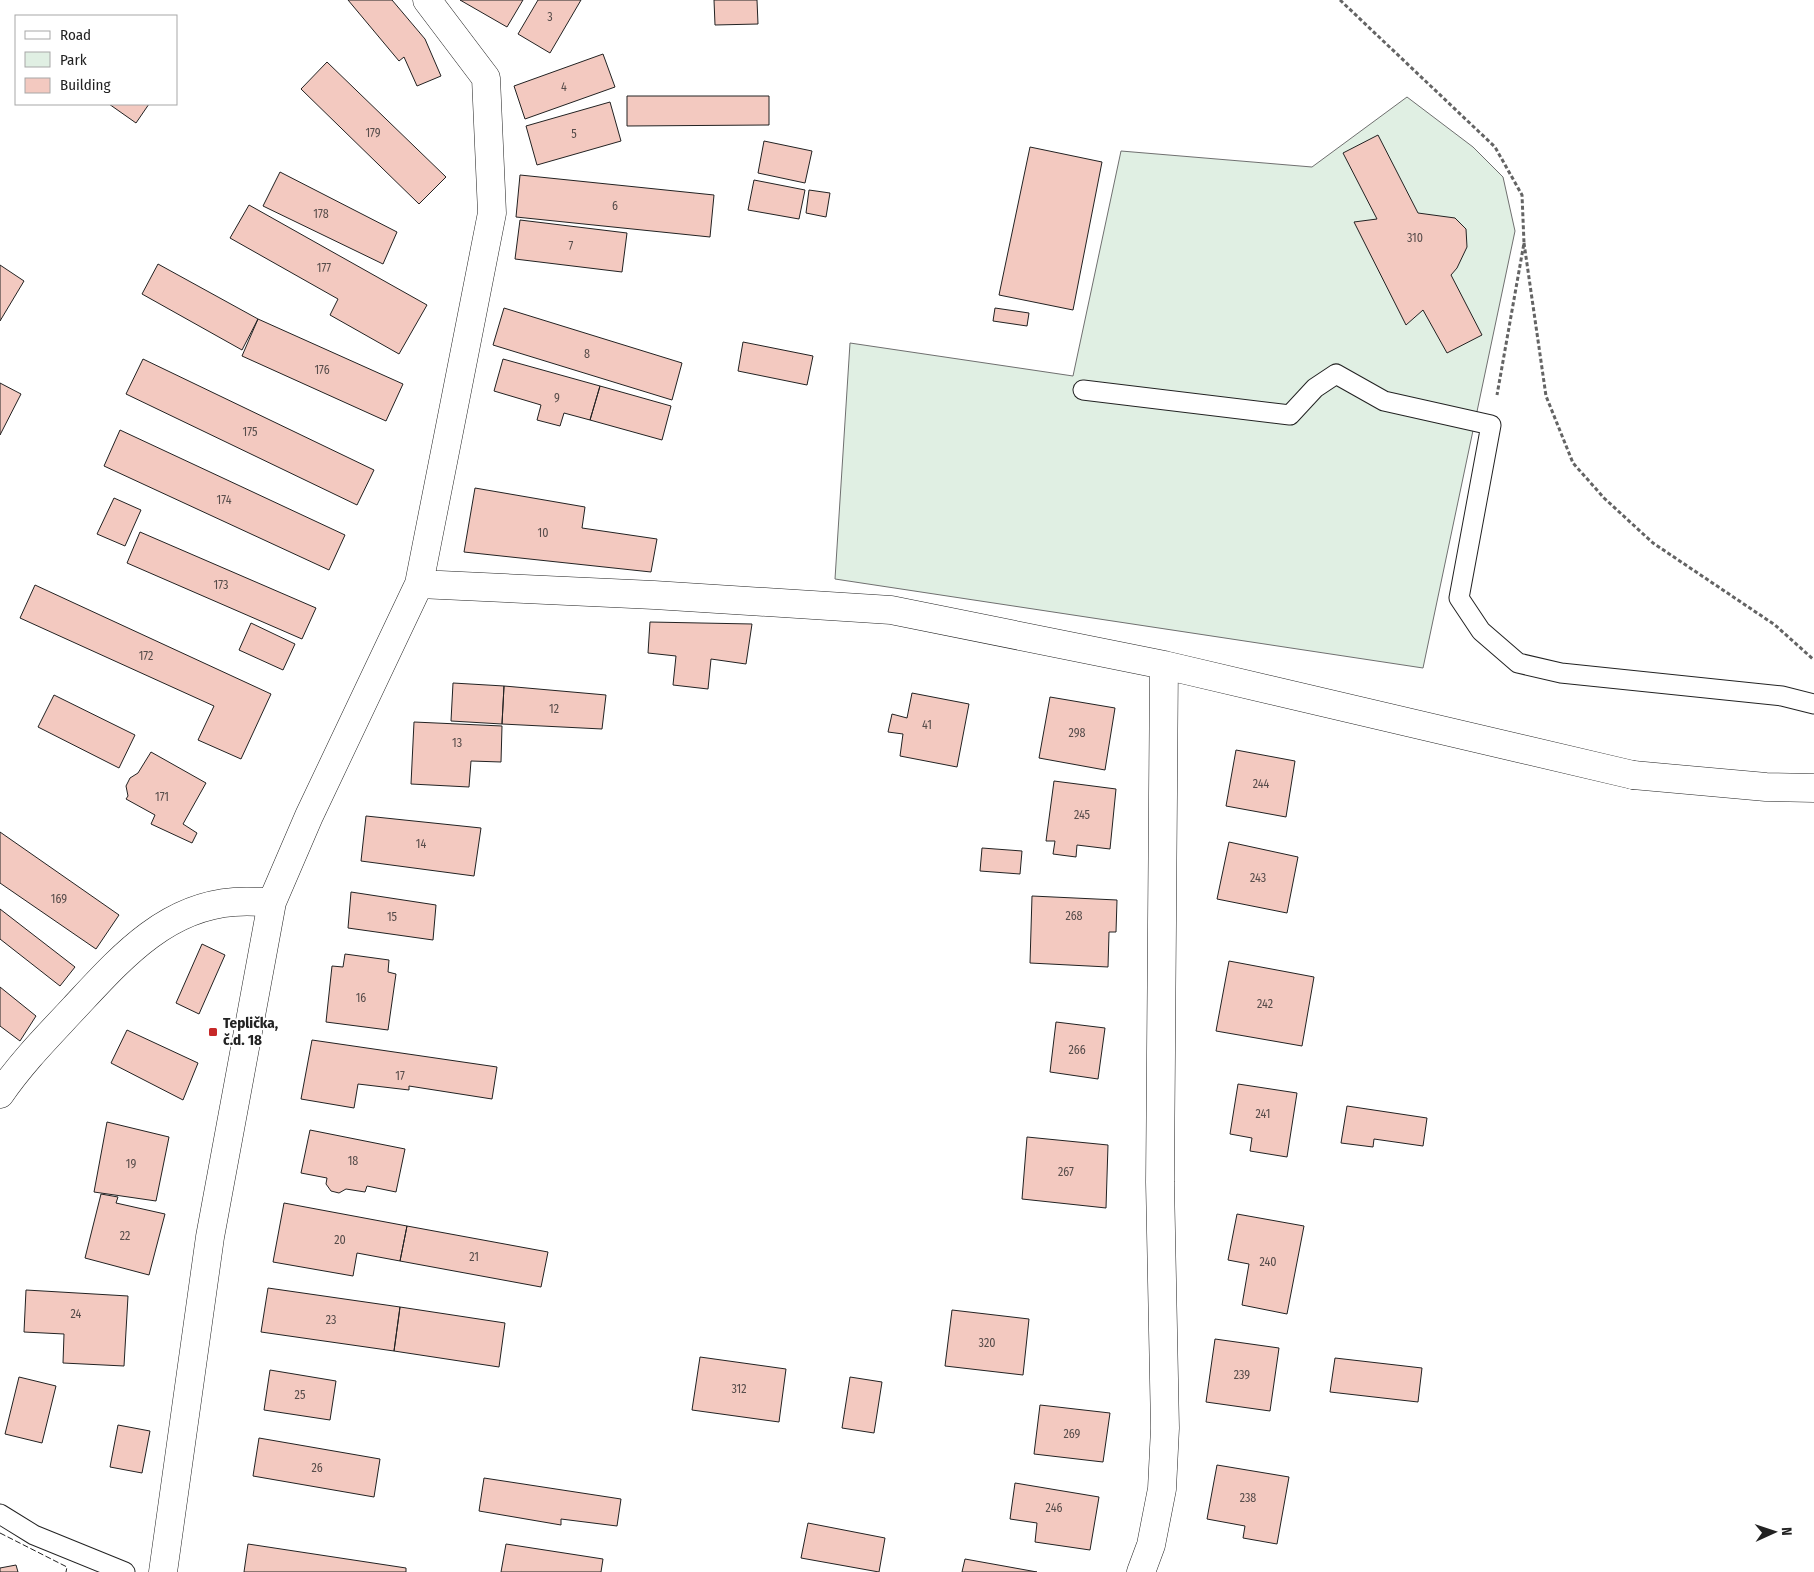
<svg xmlns="http://www.w3.org/2000/svg" width="1814" height="1572" font-family="'Fira Sans Condensed',sans-serif">
<style>
.green{fill:#e0efe3;stroke:#6f6f6f}
.building{fill:#f3c9c0;stroke:#222}
.lines{fill:none;stroke-linecap:round;stroke-linejoin:round}
.service-casing{stroke:#222;stroke-width:21}
.minor-casing{stroke:#222;stroke-width:29}
.tertiary-casing{stroke:#222;stroke-width:29}
.path{stroke:#646464;stroke-width:3;stroke-dasharray:4 2.5;stroke-linecap:butt}
.service{stroke:#fff;stroke-width:19}
.minor{stroke:#fff;stroke-width:28}
.tertiary{stroke:#fff;stroke-width:28}
.fence{stroke:#222;stroke-width:1;stroke-dasharray:6 2.5;stroke-linecap:butt}
.poi-dot{fill:#c62828;stroke:#fff;stroke-width:2}
.labels{text-anchor:middle;dominant-baseline:central;stroke-width:4;stroke-linejoin:round;paint-order:stroke}
.number-label{font-size:12px;fill:#564c4a}
.poi-label{font-size:15px;font-weight:bold;fill:#222;stroke:#fff;text-anchor:start}
</style>
<rect width="100%" height="100%" fill="#fff"/>
<path class="green" d="M1407,97L1473,147L1503,177L1515,231L1423,668L835,579L850,343L1073,376L1121,151L1312,167Z"/>
<path class="building" d="M348,0H392L425,39L441,76L417,86L404,57L399,61Z
M460,0H523L507,27Z
M538,0H581L550,53L518,34Z
M714,0H757L758,24L715,25Z
M603,54L615,87L525,119L514,86Z
M327,62L446,177L419,204L301,89Z
M627,96H769V125L627,126Z
M610,102L621,141L537,165L526,126Z
M109,104H149L136,123Z
M1378,135L1418,213L1455,218L1466,229L1467,247L1457,268L1451,275L1482,335L1447,353L1423,310L1406,325L1354,222L1377,219L1343,153Z
M764,141L812,151L805,183L758,173Z
M1030,147L1102,162L1073,310L999,295Z
M280,172L397,232L383,264L263,206Z
M520,175L714,195L710,237L516,217Z
M754,180L805,190L799,219L748,210Z
M809,190L830,193L826,217L806,213Z
M249,205L427,305L399,354L330,315L338,299L230,238Z
M520,220L627,233L622,272L515,259Z
M158,264L258,319L242,350L142,294Z
M0,265L24,281L0,321Z
M504,308L682,363L672,400L493,345Z
M995,308L1029,313L1027,326L993,321Z
M258,319L403,384L386,421L242,356Z
M743,342L813,356L807,385L738,371Z
M143,359L374,470L357,505L126,394Z
M503,359L600,386L590,420L564,413L560,426L537,420L541,405L494,391Z
M0,383L21,394L0,435Z
M600,386L671,406L662,440L590,420Z
M120,430L345,535L329,570L104,466Z
M475,488L585,507L582,528L657,539L651,572L464,552Z
M114,498L141,510L125,546L97,534Z
M140,532L316,608L302,639L127,563Z
M35,585L271,694L241,759L198,740L214,706L20,618Z
M650,622L752,624L746,664L711,659L708,689L673,685L676,656L648,653Z
M251,623L295,644L283,670L239,650Z
M453,683L504,686L502,724L451,721Z
M504,686L606,695L602,729L502,724Z
M912,693L969,704L957,767L900,756L903,734L888,732L892,714L907,718Z
M54,695L135,735L119,768L38,727Z
M1050,697L1115,708L1105,770L1039,758Z
M414,722L502,726L501,762L471,761L469,787L411,784Z
M1236,750L1295,761L1286,817L1226,806Z
M151,752L206,783L183,824L197,833L192,843L151,824L155,815L126,799L128,796L126,786L130,778L138,773Z
M1054,781L1116,789L1110,849L1077,845L1076,857L1053,854L1055,841H1046Z
M366,816L481,828L474,876L361,861Z
M0,832L119,915L96,949L0,883Z
M1229,842L1298,857L1287,913L1217,899Z
M982,848L1022,851L1020,874L980,871Z
M351,892L436,905L433,940L348,928Z
M1032,896L1117,900L1116,932H1109L1108,967L1030,963Z
M0,909L75,967L60,986L0,939Z
M202,944L225,955L199,1014L176,1003Z
M345,954L389,960L388,972L396,974L388,1030L326,1022L332,966L343,967Z
M1229,961L1314,977L1302,1046L1216,1031Z
M0,987L36,1016L20,1041L0,1026Z
M1056,1022L1105,1028L1098,1079L1050,1072Z
M127,1030L198,1063L183,1100L111,1063Z
M312,1040L497,1067L492,1099L409,1086V1090L358,1084L354,1108L301,1099Z
M1238,1084L1297,1093L1287,1157L1250,1151L1252,1138L1230,1134Z
M1347,1106L1427,1118L1423,1146L1374,1139L1373,1147L1341,1143Z
M107,1122L169,1137L156,1201L94,1192Z
M310,1130L405,1149L396,1192L367,1186L365,1192L346,1189L339,1193L331,1191L326,1184L327,1178L301,1173Z
M1027,1137L1108,1145L1106,1208L1022,1199Z
M101,1194L118,1197L116,1203L165,1214L149,1275L85,1258Z
M284,1203L407,1226L400,1261L357,1253L353,1276L273,1262Z
M1237,1214L1304,1226L1287,1314L1242,1305L1249,1264L1228,1260Z
M407,1226L548,1252L541,1287L400,1261Z
M268,1288L400,1307L394,1351L261,1332Z
M26,1290L128,1296L124,1366L63,1363L64,1334L24,1332Z
M400,1307L505,1323L499,1367L394,1351Z
M952,1310L1029,1319L1023,1375L945,1366Z
M1215,1339L1279,1348L1270,1411L1206,1402Z
M700,1357L786,1369L779,1422L692,1410Z
M1335,1358L1422,1368L1418,1402L1330,1392Z
M270,1370L336,1381L330,1420L264,1410Z
M19,1377L56,1386L42,1443L5,1434Z
M850,1377L882,1382L874,1433L842,1428Z
M1040,1405L1110,1413L1103,1462L1034,1454Z
M118,1425L150,1431L142,1473L110,1467Z
M259,1438L380,1459L374,1497L253,1476Z
M1217,1465L1289,1477L1277,1544L1243,1538L1245,1526L1207,1519Z
M484,1478L621,1499L617,1526L561,1519V1525L479,1511Z
M1015,1483L1099,1497L1090,1550L1035,1542L1037,1523L1010,1519Z
M808,1523L885,1538L879,1572L801,1558Z
M248,1544L406,1568V1572H244Z
M506,1544L603,1559L601,1572H501Z
M965,1559L1037,1572H962Z
M16,1565L18,1572H0V1568Z"/>
<g class="lines">
<g class="service-casing">
<path id="service" d="M1083,390L1290,415L1315,388L1336,374L1384,401L1491,425L1459,598L1481,631L1518,663L1561,673L1782,696L1814,704
M0,1514L34,1535L125,1572"/>
</g>
<g class="minor-casing">
<path id="minor" d="M419,584L654,595L891,610L1164,665L1633,775
M0,1094C22,1062 48,1036 74,1008C119,960 164,907 234,902C246,901 259,902 272,902
M163,1572L210,1237L272,902L309,816L419,584L492,213L486,78L427,0
M1141,1572L1151,1545L1162,1489L1165,1428L1160,1182L1164,665"/>
</g>
<g class="tertiary-casing">
<path id="tertiary" d="M1633,775L1766,787L1814,788"/>
</g>
<path class="path" d="M1340,0L1495,147L1522,195L1524,243L1497,395
M1524,243L1546,396L1573,463L1604,498L1653,543L1775,625L1814,660"/>
<use href="#service" class="service"/>
<use href="#minor" class="minor"/>
<use href="#tertiary" class="tertiary"/>
<path class="fence" d="M0,1533L67,1567L66,1572"/>
</g>
<rect class="poi-dot" x="208" y="1027" width="10" height="10" rx="2.5"/>
<g class="labels">
<g class="number-label">
<text x="550" y="17">3</text>
<text x="564" y="87">4</text>
<text x="373" y="133">179</text>
<text x="574" y="134">5</text>
<text x="615" y="206">6</text>
<text x="321" y="214">178</text>
<text x="1415" y="238">310</text>
<text x="571" y="246">7</text>
<text x="324" y="268">177</text>
<text x="587" y="354">8</text>
<text x="322" y="370">176</text>
<text x="557" y="398">9</text>
<text x="250" y="432">175</text>
<text x="224" y="500">174</text>
<text x="543" y="533">10</text>
<text x="221" y="585">173</text>
<text x="146" y="656">172</text>
<text x="554" y="709">12</text>
<text x="927" y="725">41</text>
<text x="1077" y="733">298</text>
<text x="457" y="743">13</text>
<text x="1261" y="784">244</text>
<text x="162" y="797">171</text>
<text x="1082" y="815">245</text>
<text x="421" y="844">14</text>
<text x="1258" y="878">243</text>
<text x="59" y="899">169</text>
<text x="1074" y="916">268</text>
<text x="392" y="917">15</text>
<text x="361" y="998">16</text>
<text x="1265" y="1004">242</text>
<text x="1077" y="1050">266</text>
<text x="400" y="1076">17</text>
<text x="1263" y="1114">241</text>
<text x="353" y="1161">18</text>
<text x="131" y="1164">19</text>
<text x="1066" y="1172">267</text>
<text x="125" y="1236">22</text>
<text x="340" y="1240">20</text>
<text x="474" y="1257">21</text>
<text x="1268" y="1262">240</text>
<text x="76" y="1314">24</text>
<text x="331" y="1320">23</text>
<text x="987" y="1343">320</text>
<text x="1242" y="1375">239</text>
<text x="739" y="1389">312</text>
<text x="300" y="1395">25</text>
<text x="1072" y="1434">269</text>
<text x="317" y="1468">26</text>
<text x="1248" y="1498">238</text>
<text x="1054" y="1508">246</text>
</g>
<g class="poi-label">
<text x="223" y="1023">Teplička,<tspan x="223" dy="17">č.d. 18</tspan></text>
</g>
</g>
<rect x="15" y="15" width="162" height="90" fill="#ffffff" stroke="#a7a7a7"/>
<rect x="25" y="31" width="25" height="8" fill="#ffffff" stroke="#a7a7a7"/>
<text x="60" y="40" font-size="15" fill="#222222">Road</text>
<rect x="25" y="52" width="25" height="15" fill="#e0efe3" stroke="#a7a7a7"/>
<text x="60" y="65" font-size="15" fill="#222222">Park</text>
<rect x="25" y="78" width="25" height="15" fill="#f3c9c0" stroke="#a7a7a7"/>
<text x="60" y="90" font-size="15" fill="#222222">Building</text>
<g transform="translate(1774 1532) rotate(87)" stroke="#ffffff" stroke-width="4" paint-order="stroke">
<path d="M0-4L9 19L0 12L-9 19Z" fill="#222222"/>
<text y="-8" font-size="14" font-weight="bold" text-anchor="middle" fill="#222222">N</text>
</g>
</svg>
